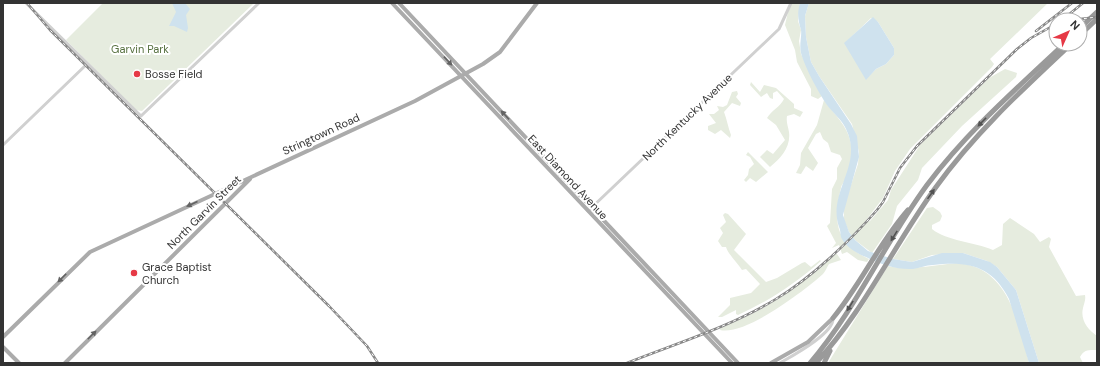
<svg xmlns="http://www.w3.org/2000/svg" width="1100" height="366" font-family="'DM Sans',sans-serif">
<style>
.green{fill:#e6ecdf;fill-rule:evenodd}
.water{fill:#cfe2ee}
.lines{fill:none;stroke-linecap:round;stroke-linejoin:round}
.minor{stroke:#d0d0d0;stroke-width:3}
.major{stroke:#ababab;stroke-width:4}
.highway{stroke:#9a9a9a;stroke-width:5}
.rail-casing{stroke:#888;stroke-width:2.5}
.rail{stroke:#fff;stroke-width:1;stroke-dasharray:3;stroke-linecap:butt}
.oneway{fill:#636363}
.oneway2{fill:#525252}
.poi-dot{fill:#e63946;stroke:#fff;stroke-width:1.5}
.labels{text-anchor:middle;dominant-baseline:central;stroke-width:4;stroke-linejoin:round;paint-order:stroke}
.park-label{font-size:11px;fill:#56703f;stroke:#fff}
.poi-label{font-size:11px;fill:#333;stroke:#fff;text-anchor:start}
.street-label{font-size:11px;fill:#333;stroke:#fff}
</style>
<rect width="100%" height="100%" fill="#fff"/>
<path class="green" d="M103,3H251L253,4L142,111L136,110L66,40Z
M792,3H800L798,21L801,30L799,41L801,54L822,96L818,99L811,96V89L797,62L795,50L785,25L788,12Z
M809,3H1048L990,59L994,64L992,67L910,149L895,171L883,198L864,223L870,221L888,200L891,190L920,145L989,78L1005,69L1017,73L1016,77L962,126L922,168L918,180L897,206L892,224L872,253L855,240L849,232L844,220V206L858,164L859,152L852,124L819,76L811,62L806,37L805,16ZM871,18L878,22L894,48V55L886,64L876,69L868,77L846,42Z
M751,82L760,92L764,85L776,88L794,104V108L803,112L800,117L794,114L787,116C786,122 788,126 789,132C791,147 781,158 770,167L760,157L767,150L773,154L785,140L776,125L767,118C772,110 780,107 784,99L777,91L773,93V99L770,98L767,93L761,97L750,85Z
M737,91L738,94L736,97L741,103L740,106L732,103L724,112C727,120 728,127 731,135L730,138L721,130L715,134L708,130V126L716,123L709,114H714L719,110L717,106L723,107L727,105L732,92Z
M824,100C834,114 848,126 851,144C853,156 849,169 845,180C844,183 841,185 841,188C833,221 835,243 869,259L867,262L858,260L847,252L842,254L839,245L832,248L836,243L827,226L830,223L832,189L837,179V168L842,159L840,155L831,152L828,143L823,139L820,132L816,134L808,148L818,163L813,171L806,166L801,174L796,173L800,165L801,153L817,125Z
M748,152L768,172L756,182L750,178L746,182L744,180L748,175L749,169L754,164L750,157L746,155Z
M933,207L940,212L942,216L940,221L932,225V229C947,241 974,242 993,250L1002,245L1003,224L1010,218L1034,234L1040,242L1049,237L1051,239L1049,247L1076,296L1085,295C1086,300 1084,303 1083,308C1080,320 1088,330 1097,336V350C1090,350 1084,349 1080,357L1083,363H1039L1016,290L997,267L987,261L963,253L932,255L912,262L893,259L927,208Z
M725,213L728,214L746,234L734,250L766,282L777,278L802,263L805,262L811,267L820,260L821,261C796,283 769,301 738,315L736,314V310L722,317H718L730,305V298L751,293L760,284L746,269L742,270C737,262 728,254 726,247H722L718,241L723,233L720,228L726,222L723,215Z
M834,254H837L841,260L829,264C827,267 825,272 823,274C804,291 745,336 720,330L721,327C767,310 799,287 834,254Z
M956,263C1007,265 1019,322 1029,363H828L888,266C911,271 933,265 956,263Z"/>
<path class="water" d="M172,3H185L190,9L186,15L188,28L187,32L174,26H169L176,12Z
M800,3H809L805,16L806,37L811,62L819,76L851,124L857,136L859,157L843,215L849,232L855,240L868,251L893,259L912,262L942,253H963L990,262L997,267L1016,290L1039,363H1029L1009,299C992,266 969,261 933,265C926,265 920,268 913,269C897,270 880,264 866,257C858,254 847,248 842,239C840,236 841,231 839,227C827,192 864,165 846,129C842,120 833,113 827,105C819,93 805,68 801,53C799,45 802,36 801,30C798,20 797,13 800,3Z
M873,17L878,22L894,48V55L886,64L876,69L866,80L844,43Z"/>
<g class="lines">
<path class="minor" d="M26,3L141,116L259,3
M3,145L87,64
M588,211L779,29L791,3
M780,363C792,356 835,333 833,318"/>
<path class="major" d="M392,3L732,363
M399,3L738,363
M3,337L90,252L415,101L483,64L500,52L537,3
M3,347L19,363
M65,363L250,179
M771,363L808,342L833,318"/>
<path class="highway" d="M1080,28L1097,12
M1080,35L1097,19
M833,318C861,284 879,243 908,210
M810,363C856,309 885,242 927,185C966,133 1016,89 1064,44
M816,363C864,311 894,245 936,187C974,134 1023,89 1071,44
M824,363L830,351"/>
<g class="rail-casing">
<path id="rail" d="M27,3L50,30L329,306L367,346L378,363
M1062,20L1083,3
M1072,20L1097,17
M1036,31L1072,3
M627,363C677,343 730,327 776,299C811,278 850,241 877,210L883,202L900,168L917,146L1017,49L1031,38L1056,24"/>
</g>
<use href="#rail" class="rail"/>
</g>
<defs><path id="oneway-solid" d="M-6-.8H1V-3.2L6.5 0L1 3.2V.8H-6Z"/></defs>
<g class="oneway">
<use href="#oneway-solid" transform="translate(448 61) rotate(47)"/>
<use href="#oneway-solid" transform="translate(505 115) rotate(-133)"/>
<use href="#oneway-solid" transform="translate(192 204) rotate(156)"/>
<use href="#oneway-solid" transform="translate(62 278) rotate(135)"/>
<use href="#oneway-solid" transform="translate(92 335) rotate(-45)"/>
</g>
<g class="oneway2">
<use href="#oneway-solid" transform="translate(982 122) rotate(134)"/>
<use href="#oneway-solid" transform="translate(931 194) rotate(-55)"/>
<use href="#oneway-solid" transform="translate(894 236) rotate(122)"/>
<use href="#oneway-solid" transform="translate(850 306) rotate(122)"/>
</g>
<g class="poi-dot">
<circle cx="137" cy="74" r="4"/>
<circle cx="134" cy="273" r="4"/>
</g>
<g class="labels">
<g class="park-label">
<text x="140" y="49">Garvin Park</text>
</g>
<g class="poi-label">
<text x="145" y="74">Bosse Field</text>
<text x="142" y="267">Grace Baptist<tspan x="142" dy="13">Church</tspan></text>
</g>
<g class="street-label">
<text transform="translate(687 117) rotate(-44)">North Kentucky Avenue</text>
<text transform="translate(321 134) rotate(-25)">Stringtown Road</text>
<text transform="translate(568 177) rotate(47)">East Diamond Avenue</text>
<text transform="translate(204 212) rotate(-45)">North Garvin Street</text>
</g>
</g>
<rect width="1100" height="366" fill="none" stroke="#333333" stroke-width="8"/>
<g transform="translate(1068 32) rotate(45)"><circle r="19" fill="#ffffff" stroke="#adadad"/>
<path d="M0-3L7 15L0 10L-7 15Z" fill="#e63946"/>
<text y="-6" font-size="11" font-weight="bold" text-anchor="middle" fill="#333333">N</text>
</g>
</svg>
